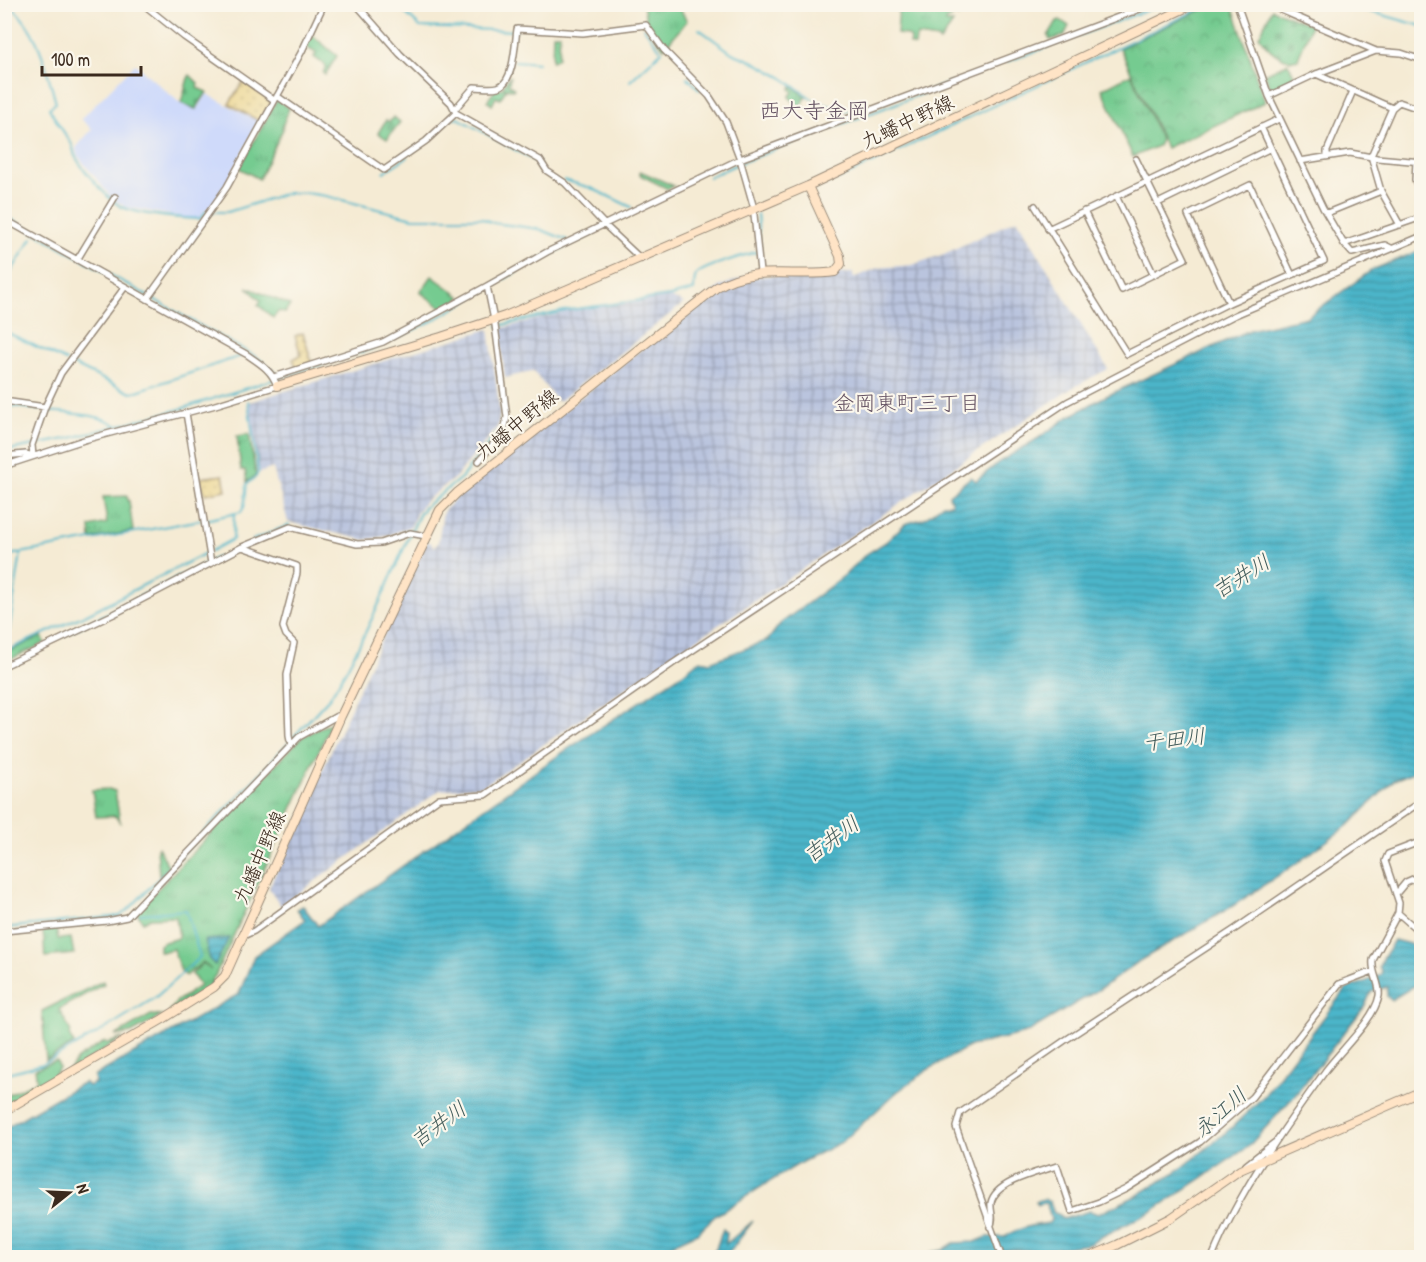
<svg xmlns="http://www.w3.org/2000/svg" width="1426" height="1262" font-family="'Patrick Hand','Klee One',sans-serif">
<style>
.built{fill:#cfdafa}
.industrial{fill:url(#industrial-grid)}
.grass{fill:url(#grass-tufts);stroke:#587a57;stroke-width:1.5}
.sand{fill:url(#sand-dots);stroke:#94825e;stroke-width:1.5}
.cemetery{fill:url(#cemetery-stones);stroke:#587a57;stroke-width:1.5}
.park{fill:url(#park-crowns);stroke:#587a57;stroke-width:1.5}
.water{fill:url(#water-rules);stroke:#447074;stroke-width:1.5}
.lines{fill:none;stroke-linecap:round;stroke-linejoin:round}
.stream{stroke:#4cb6ca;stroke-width:2}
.street-casing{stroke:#988a79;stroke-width:8}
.secondary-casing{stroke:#988a79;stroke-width:10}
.street{stroke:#fff;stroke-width:5}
.secondary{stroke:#ffe4c6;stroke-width:8}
.labels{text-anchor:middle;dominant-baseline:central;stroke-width:4.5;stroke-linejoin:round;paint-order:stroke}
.street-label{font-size:20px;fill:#3b2a1e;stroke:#fbf7ec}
.neighbourhood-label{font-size:21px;fill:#655363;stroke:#fbf7ec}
.water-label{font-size:21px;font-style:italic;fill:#415b5a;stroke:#fbf7ec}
.quarter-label{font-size:22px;fill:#655363;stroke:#fbf7ec}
</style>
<defs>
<pattern id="industrial-grid" width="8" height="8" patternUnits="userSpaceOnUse" patternTransform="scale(1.5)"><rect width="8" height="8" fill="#bac4de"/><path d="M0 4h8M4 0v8" fill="none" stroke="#989fb3"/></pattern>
<pattern id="grass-tufts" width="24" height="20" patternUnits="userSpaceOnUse" patternTransform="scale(1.5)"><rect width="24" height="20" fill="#74cb90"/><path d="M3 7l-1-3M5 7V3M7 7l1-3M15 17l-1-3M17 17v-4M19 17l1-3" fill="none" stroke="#65ae7c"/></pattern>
<pattern id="sand-dots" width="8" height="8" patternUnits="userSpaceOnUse" patternTransform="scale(1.5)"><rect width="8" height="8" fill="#eeda9e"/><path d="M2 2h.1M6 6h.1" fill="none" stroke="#cdbb88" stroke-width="1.8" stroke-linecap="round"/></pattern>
<pattern id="cemetery-stones" width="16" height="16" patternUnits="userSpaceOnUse" patternTransform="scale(1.5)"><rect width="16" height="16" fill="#74cb90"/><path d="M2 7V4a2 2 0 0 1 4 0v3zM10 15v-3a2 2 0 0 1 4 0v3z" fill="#65ae7c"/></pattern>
<pattern id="park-crowns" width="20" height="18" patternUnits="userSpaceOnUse" patternTransform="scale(1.5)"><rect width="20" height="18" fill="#74cb90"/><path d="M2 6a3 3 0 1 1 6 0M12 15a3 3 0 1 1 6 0" fill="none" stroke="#65ae7c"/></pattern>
<pattern id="water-rules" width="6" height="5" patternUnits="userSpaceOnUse" patternTransform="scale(1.5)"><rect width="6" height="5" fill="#4cb6ca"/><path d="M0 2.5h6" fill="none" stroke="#4094a3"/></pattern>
</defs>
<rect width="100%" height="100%" fill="#fbf7ec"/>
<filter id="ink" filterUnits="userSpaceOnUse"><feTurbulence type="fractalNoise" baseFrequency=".0167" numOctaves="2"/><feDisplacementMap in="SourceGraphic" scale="12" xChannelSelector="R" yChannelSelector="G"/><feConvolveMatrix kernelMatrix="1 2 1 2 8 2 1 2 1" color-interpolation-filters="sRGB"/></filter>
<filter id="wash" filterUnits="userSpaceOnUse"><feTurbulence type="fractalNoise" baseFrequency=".008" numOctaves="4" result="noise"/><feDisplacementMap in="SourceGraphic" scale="24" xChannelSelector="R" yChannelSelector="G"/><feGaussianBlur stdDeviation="1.35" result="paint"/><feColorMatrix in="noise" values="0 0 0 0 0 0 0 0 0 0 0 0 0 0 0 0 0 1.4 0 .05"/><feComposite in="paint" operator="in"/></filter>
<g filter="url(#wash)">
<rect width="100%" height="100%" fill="#f5ebd4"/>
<path class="built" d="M135,64L181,104L197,110L207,94L259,122L222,192L209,210L206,209L199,218H188L126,207L111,197L77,155L76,148L92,129L81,119Z"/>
<path class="industrial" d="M1017,219L1108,369L1072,388L696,640L483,786L440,790L281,906L269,888L426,542H430L434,547L438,543L443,512L458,495L721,286L745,277L853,273V278L878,268L912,265L944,254Z
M670,297L684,303L558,402L533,371L505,378L499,329L569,311Z
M489,329L500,413L498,426L456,477L424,502L416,514L411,526L387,536L365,540L288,522L273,468L259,473L249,402Z"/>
<path class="grass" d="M643,5H678L687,21L664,48L647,25Z
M947,5H966L958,17L954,14L950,19H947L946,23H953L940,42L937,39L918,36L916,38L915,46L909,44L910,39L907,35L897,34L899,6L948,12Z
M1060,20L1069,26L1064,36L1050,40L1048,36L1057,21Z
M553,34H560L558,58L552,61Z
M312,35L337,56L325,75L323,73L326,66L314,57L316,53L306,47Z
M1288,63L1295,77L1271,90L1265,74Z
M1131,74L1161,140L1158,146L1133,157L1102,89Z
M510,76L509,85L514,88L513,90L507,88L500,99L496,97L492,105L487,101L496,89L505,88L503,86Z
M792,86L806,97L800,107L789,97L793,92L790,89Z
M277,100L289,108L282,128L283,129L259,179L239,168Z
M640,171L674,186L668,189L640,175Z
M432,276L461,297L460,299L442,308L420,292Z
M247,287L290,305L285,313L279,311L273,318L258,305L261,301Z
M249,434L256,475L247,482L245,470H241L237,436Z
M127,496L128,501H129L133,531L91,539L90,527L107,523L103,497Z
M42,636L45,643L5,662V653Z
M332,722L215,976L210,982H215L214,984L169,1012L177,1001L200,986L192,974L203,963L211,970L203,962L186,976L181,971L173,949L162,952L159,951V945L164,942L179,938L176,917L150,918L143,922L136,912L302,737Z
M109,789L115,791L120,822L115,816L96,817L92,790Z
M158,847L169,867L159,876L157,848Z
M56,928L58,939L71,938L74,954L45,957L43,930Z
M103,981L104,984L59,1009L71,1032L69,1035L74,1044L46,1060L42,1011Z
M151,1015L162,1016L131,1033L115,1036Z
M123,1038L68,1072L77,1059L104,1042L109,1043Z
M55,1061H57L59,1068C48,1086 20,1091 5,1106L7,1095L37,1081L35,1069Z"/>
<path class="sand" d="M243,82L269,100L271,103L259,121L229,104Z
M303,333L312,364L297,369L293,359L301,355L295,336Z
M223,475L226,490L205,494L200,478Z"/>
<path class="cemetery" d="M1272,9L1311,25L1298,59C1282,64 1267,48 1259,36Z
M190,75L198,83L197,88L207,92L196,109L181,103L188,78Z
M394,117L400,122L387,139L378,133L386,120L389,122Z"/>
<path class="park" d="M1212,5H1232L1265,102L1166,148L1120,48Z"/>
<path class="water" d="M1421,250V769L1394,780L1351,823L1300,861L1231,907L1141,960L1103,987L1026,1033L970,1046L929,1069L897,1092L842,1142L802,1162L764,1185L715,1216L697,1233L645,1257H5V1128L84,1082L88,1086L95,1083L94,1076L239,994L254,956L305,920L297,909L303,906L318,926L563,752L682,674L700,660L710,662L768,640L780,624L845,575L865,555L886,542L905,524L925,518L943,504H952L949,495L971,477L976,481L999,462L1037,439L1067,418L1102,398L1250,330L1307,317L1372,270Z
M229,938L215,965L210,960L205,940Z
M1394,940L1421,947V989L1414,986L1391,1000L1387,996V987L1371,992L1365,1006L1297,1093L1248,1147L1151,1212L1101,1237L1090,1244L1036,1251L1009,1250L989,1257L922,1258L931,1252L943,1250L954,1243L975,1242L987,1237H1005L1015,1231L1030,1226L1049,1223L1051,1220L1047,1205L1044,1203L1037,1205L1036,1201L1044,1199L1050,1202L1054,1213L1058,1214L1063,1219L1090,1211L1098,1214L1138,1195L1182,1168L1231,1128L1264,1096L1344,991C1355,983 1372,982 1382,973L1379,966Z
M753,1221L726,1257H709C718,1250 718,1240 723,1229L727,1233L726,1244Z"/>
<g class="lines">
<path class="stream" d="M9,4C40,32 45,65 56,103L49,108C56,121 63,131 71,143C74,147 73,152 75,156C83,170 108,200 122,207C143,216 177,218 200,219L207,211
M396,4L420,27L516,31
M1094,4L1112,8
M1360,4L1368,11L1422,26
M173,25L190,38
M644,28L660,49
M699,29L732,53L752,61L783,78L818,103L857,113
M515,61L538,63
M1006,62L1164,4
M687,77L700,90
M630,81L662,51
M453,119L458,118L539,163
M384,172L407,157
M709,177L735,165L950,83
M838,179L1210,4
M564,180L591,188L631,207
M212,212H228L287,193H306L326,196L413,218H480L494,223L539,229L567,240
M4,215L244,350L258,358L277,374
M531,264L599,230
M4,283L32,238
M498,326L569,310L670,296L694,290C694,286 694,279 696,275C702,267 749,254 760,251L757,214
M4,331L66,361
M70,363L131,393L241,356
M4,405L41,410
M47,411C66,413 103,414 117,426
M4,451L71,438L180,409L377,347L434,320L518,271
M205,520L241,512L244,507L247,484L256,477L258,472L248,401
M402,533L413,529
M253,540L289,525
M211,551L233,539L234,514
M4,556L201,520
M4,632L9,630L21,553
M62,636L218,557
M4,652L87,614L206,553
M4,928L120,916L130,908L258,776L330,697C366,640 391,574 420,513L425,507L461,478L503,426
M4,1075L11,1072L43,1064L105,1029L156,997L200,957L186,910L140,914"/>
</g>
</g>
<g filter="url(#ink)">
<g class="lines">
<g class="street-casing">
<path id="street" d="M143,4L184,37L274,100
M356,4L400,54L451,103L456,113L540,160L547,171L565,183L608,228L641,259
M1106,4L1133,12
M1237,4L1269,96L1323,208L1344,244L1422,217
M1267,4L1376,51L1401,53L1422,60
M1316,74L1392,108L1371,156L1381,191L1400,225
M277,96L384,170L426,141L456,113
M1269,96L1316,74L1376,51
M1392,108L1399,102L1422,110
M455,109L474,87C481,87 491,89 498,87C514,83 515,43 517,29L583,33L646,25L664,50L709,96L726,122L740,159L753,205L760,272
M1327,156V151L1353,91
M1300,161L1350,153L1377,158L1422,162
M1416,162L1415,180L1422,195
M1116,196L1154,275
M1158,203L1271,148
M1035,206L1127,354L1229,303L1324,261L1261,127
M1084,211L1122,290L1185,259L1136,159
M1327,213L1381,191
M4,219L246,354C259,363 272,370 277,386L212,406L84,440L4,466
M1048,229L1279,119
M1344,244L1352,253L1385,245L1391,248
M77,260L115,197
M147,299L227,187L302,51L324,4
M1229,303L1188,215L1250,185L1292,275
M274,377L383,342L487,286
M4,401L45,407
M186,413L211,563
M4,456L26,454L33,456L32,445L45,407L61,373L125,287
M479,461L504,431L507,417L495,325L487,286L547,252L740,159L1153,4
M242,547L290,527L357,544L381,543L410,533L426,536
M4,666L114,614L242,547L297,566V573L283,627L286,635L294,643L287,675L289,736L290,741L293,743
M1396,894L1406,882L1422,875
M1398,913L1422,934
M4,931L107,921L127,917L299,737L337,716H341
M243,936L254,931L439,798L485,795L672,664L1067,402L1235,315L1422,236
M1246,1165L1274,1143
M990,1227C995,1218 990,1212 991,1203C995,1181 1039,1172 1057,1166L1072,1211L1099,1202L1126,1189L1200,1142L1252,1097L1339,984L1373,971
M1002,1258L956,1127L960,1113L1064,1041L1235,929L1422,801
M1212,1258C1239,1191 1284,1128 1326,1070C1340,1051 1375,1019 1379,996C1381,984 1371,973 1373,960L1398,913L1399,903L1385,861L1388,854L1422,841"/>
</g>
<g class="secondary-casing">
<path id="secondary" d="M277,386L441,337L505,316L808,186L1194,4
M4,1111L163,1019L214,987L225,976L341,716L440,510L457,493L717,287C756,264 793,278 835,272L841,264L840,256L808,186
M1087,1258L1117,1245L1171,1218L1240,1170L1422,1091"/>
</g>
<use href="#street" class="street"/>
<use href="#secondary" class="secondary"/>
</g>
</g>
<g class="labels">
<g class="street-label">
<text transform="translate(907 121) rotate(-25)">九蟠中野線</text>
<text transform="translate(516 424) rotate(-39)">九蟠中野線</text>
<text transform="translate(259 857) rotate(-66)">九蟠中野線</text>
</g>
<g class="neighbourhood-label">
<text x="907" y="402">金岡東町三丁目</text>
</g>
<g class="water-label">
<text transform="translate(1241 576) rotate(-32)">吉井川</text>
<text transform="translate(1174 739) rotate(-7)">干田川</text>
<text transform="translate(831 839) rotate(-36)">吉井川</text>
<text transform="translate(1220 1112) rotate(-42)">永江川</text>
<text transform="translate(438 1124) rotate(-36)">吉井川</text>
</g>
<g class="quarter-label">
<text x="814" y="110">西大寺金岡</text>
</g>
</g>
<rect width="1426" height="1262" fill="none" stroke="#fbf7ec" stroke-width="24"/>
<g transform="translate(69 1193) rotate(72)" stroke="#fbf7ec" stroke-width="4.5" paint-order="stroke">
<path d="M0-4.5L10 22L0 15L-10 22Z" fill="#3b2a1e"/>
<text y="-9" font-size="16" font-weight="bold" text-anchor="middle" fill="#3b2a1e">N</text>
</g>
<path d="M42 66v9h99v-9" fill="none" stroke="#3b2a1e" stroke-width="3"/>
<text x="51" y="66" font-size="18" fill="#3b2a1e" stroke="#fbf7ec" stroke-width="4.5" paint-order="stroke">100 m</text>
</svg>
